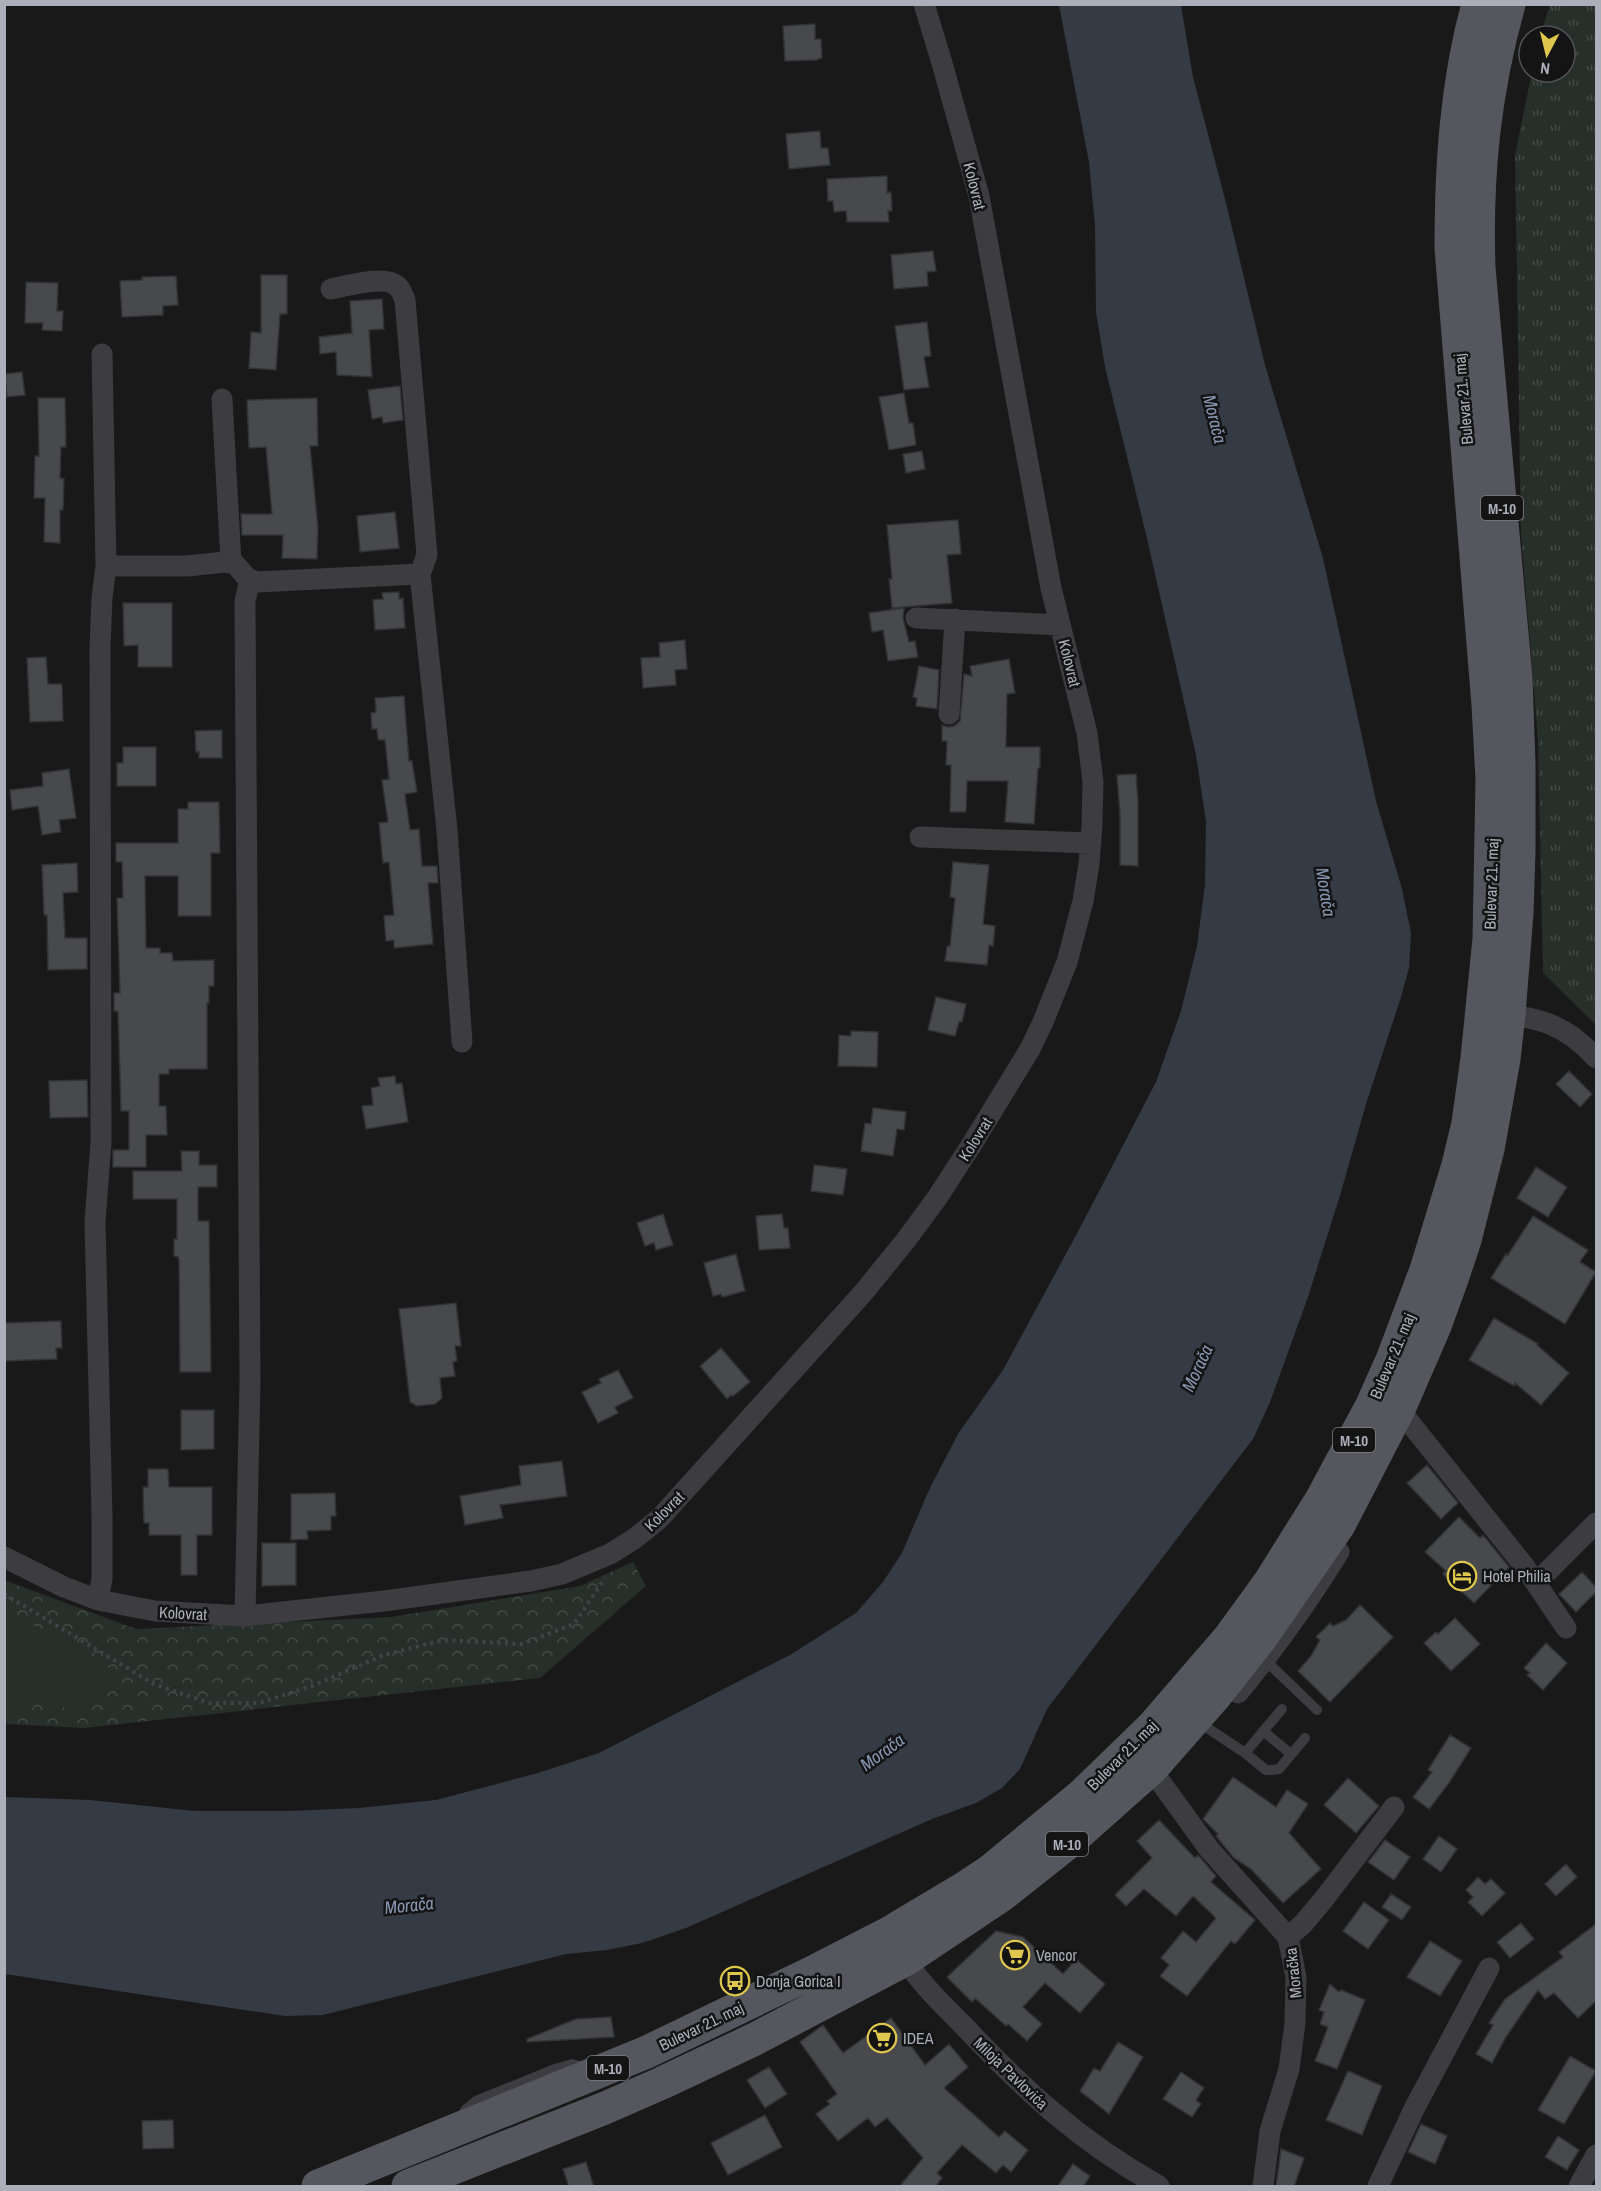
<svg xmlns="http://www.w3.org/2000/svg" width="1601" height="2191" font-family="'Archivo Narrow',sans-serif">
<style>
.grass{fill:url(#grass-tufts)}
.park{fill:url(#park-crowns)}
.pitch{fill:#272f2a}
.water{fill:#353b44}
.building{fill:#48494d;stroke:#333336;stroke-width:1.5}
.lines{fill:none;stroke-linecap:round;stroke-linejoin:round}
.path{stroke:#424348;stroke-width:4;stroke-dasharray:3 4.5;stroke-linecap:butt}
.lane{stroke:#3c3c41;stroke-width:10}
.street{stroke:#3c3c41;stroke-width:21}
.primary{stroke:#56575e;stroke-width:33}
.labels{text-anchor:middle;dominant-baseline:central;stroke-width:5;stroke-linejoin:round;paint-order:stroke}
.shield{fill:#141415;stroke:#7e8088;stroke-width:1.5}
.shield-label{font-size:15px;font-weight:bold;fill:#acaeb9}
.street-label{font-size:16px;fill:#acaeb9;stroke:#141415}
.poi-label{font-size:16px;fill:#acaeb9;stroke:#141415;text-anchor:start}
.water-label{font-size:18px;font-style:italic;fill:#8796b0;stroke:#141415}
</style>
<defs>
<pattern id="grass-tufts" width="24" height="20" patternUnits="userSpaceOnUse" patternTransform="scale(1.5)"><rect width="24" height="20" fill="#272f2a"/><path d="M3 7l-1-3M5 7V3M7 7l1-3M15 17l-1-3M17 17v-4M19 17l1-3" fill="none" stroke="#444b47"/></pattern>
<pattern id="park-crowns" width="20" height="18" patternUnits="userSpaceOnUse" patternTransform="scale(1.5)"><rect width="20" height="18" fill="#272f2a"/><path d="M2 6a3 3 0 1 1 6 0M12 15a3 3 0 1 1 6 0" fill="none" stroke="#444b47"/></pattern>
</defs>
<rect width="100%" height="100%" fill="#19191a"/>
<path class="grass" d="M1550,5H1596V1025L1543,973L1538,740L1521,533L1515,155L1532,72H1565V36H1540Z"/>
<path class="park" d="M633,1562L646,1586L540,1678L84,1728L5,1724L4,1580L136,1629L391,1617L580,1586Z"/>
<path class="pitch" d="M5,1610L110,1669L83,1718L31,1689L14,1719L5,1714Z"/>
<path class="water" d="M1059,5H1181L1193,77L1226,203L1265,365L1323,558L1376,801L1402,889L1411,933L1409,968L1401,997L1366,1104L1341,1192L1308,1297L1270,1402L1253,1439L1047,1709L1020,1769L1002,1788L976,1803L932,1819L686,1928L642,1943L607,1950L566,1954L323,2015L285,2016L5,1974V1797L90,1800L195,1811H289L359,1808L436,1800L538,1773L599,1753L790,1655L856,1613L883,1582L902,1553L929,1490L958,1434L1003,1370L1081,1226L1156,1082L1181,1011L1197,946L1205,885L1206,822L1196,755L1146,534L1105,367L1096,312L1095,226L1089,162Z"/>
<path class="building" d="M815,24V39H821L822,58L818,59V60L785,61L783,26Z
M820,131L821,148H828L830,165L789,169L786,134Z
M887,176V193L891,192L892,211H888L889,222H847L846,211L834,212L833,201H828L827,179Z
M933,251L936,271L927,272L928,286L894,289L891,255Z
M261,275H287V314H280L276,370L249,368L251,332L261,333Z
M176,276L178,305L163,306V315L122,317L120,281L142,280V277Z
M26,282L58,283L57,311H63L62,331L42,330L43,323H25Z
M382,299L384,329L369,330L372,377L337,375L336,352L320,354L319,337L352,333L350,301Z
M927,322L931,356L924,357L929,387L904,390L895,326Z
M22,372L25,395L7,397L5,374Z
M400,386L403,420L383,423L382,417L372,419L368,390Z
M904,393L909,423H913L916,445L889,450L879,397Z
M38,398H65L66,447H61L60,478L64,479L63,510H60V543L44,542L45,498H34L35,456H39Z
M317,398L318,446H310L318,528L317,559L282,558L283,535H242L241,514H272L266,447L249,448L247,400Z
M922,451L925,469L906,473L903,454Z
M395,512L399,548L360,552L357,516Z
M958,520L961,554L947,555L952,603L892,608L889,579H892L887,525Z
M399,592V599L403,598L405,628L375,630L373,600L383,599L382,593Z
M123,603H172V667H138V645L124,646Z
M904,608L903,618L909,642L915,641L918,657L888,661L883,630L872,632L869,613Z
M685,640L687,669L675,670L676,685L643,688L641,658L660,657L659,643Z
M46,657L48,684H62L63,721L30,722L27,658Z
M1009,659L1015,693L1007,694L1006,747H1040V768H1038L1034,824L1005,822L1008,781H967L966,812H950L951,765H946L947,741H942V725L948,727L954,726L960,721L964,674L972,676L970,666Z
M919,666L939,670L937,709L916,706L917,698L913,697Z
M404,696L409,761H412L417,792L405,794L410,830L419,829L422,866H437L438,883H428L433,944L394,948V940L386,941L384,916L394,915L389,862L383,863L379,823L388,822L382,780L389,779L385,740H378L377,729H372L371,713L376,712L375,698Z
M222,730V758H199V752H196L195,731Z
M123,747H156V786H117V763H123Z
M69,769L76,818L59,820L61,832L42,835L38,806L12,810L10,790L43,786L42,773Z
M1136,774L1138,801V866L1120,865V814L1117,775Z
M188,802H219L220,853H211V916H178V876H145L146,948H160V953H172L173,961L214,960V986H209V1003H207V1069H169V1074H159V1106H166L167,1135H146V1167H113V1150H129V1111H121L118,1011H114V993H120L117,898H123L122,862H116V843H178V809H188Z
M953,862L989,865L983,924L995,926L993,946L989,945L987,965L945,961L947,946H950L955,898L950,897Z
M77,863L78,892L63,893L65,938H87V969L48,970L47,915H44L42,865Z
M936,997L966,1004L962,1022H959L955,1036L928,1030Z
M851,1031L878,1032L877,1067L838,1066L839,1035L851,1036Z
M1569,1071L1592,1094L1580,1107L1556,1084Z
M395,1076L396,1084L402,1083L408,1122L366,1129L362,1106L373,1105L371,1088L380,1086L378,1078Z
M87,1080L88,1117L50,1118L49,1081Z
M873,1108L906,1112L904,1130L897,1129L893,1156L861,1151L865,1123L871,1124Z
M181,1151H199V1165H217V1187H198V1221H209L211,1372H180L179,1260L178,1257L174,1256V1239H177V1199H133V1171H182Z
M814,1165L847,1169L843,1195L811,1191Z
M1536,1167L1567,1187L1548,1217L1517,1198Z
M663,1214L673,1245L656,1250L654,1243L645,1246L637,1223Z
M782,1214L784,1228H788L790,1248L759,1250L756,1216Z
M1533,1216L1588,1250L1580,1262L1596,1272L1565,1324L1491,1278L1506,1254L1508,1255Z
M736,1254L745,1291L722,1297L721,1294L713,1296L704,1263Z
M456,1303L461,1346H455L457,1361L453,1362L455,1376L440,1378L442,1398L435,1404L417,1406L410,1402L399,1309Z
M1494,1318L1538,1344L1537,1345L1569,1373L1541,1405L1515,1383L1514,1386L1469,1360Z
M61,1321L62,1348H56L57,1359L4,1361V1323Z
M721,1348L750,1382L733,1396L731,1395L727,1399L700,1366Z
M618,1370L633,1398L615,1407L618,1413L598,1423L582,1392L601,1383L599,1379Z
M181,1410H214V1449L181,1450Z
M562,1461L567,1496L500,1505L503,1518L465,1525L460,1496L521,1485L519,1466Z
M1427,1465L1458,1503L1441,1519L1407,1483Z
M148,1469H168L169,1487H212V1535H197V1575H181V1535H149V1523H144L143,1487H148Z
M335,1493L336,1516H331V1530L307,1531L308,1539L291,1540V1494Z
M1459,1517L1480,1538L1483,1535L1509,1567L1474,1603L1443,1574L1446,1571L1425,1552Z
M262,1543H296V1585L262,1586Z
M1582,1572L1596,1587V1592L1576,1612L1559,1594Z
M1360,1605L1393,1637L1330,1702L1298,1671L1311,1656L1320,1640L1316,1637L1330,1623L1333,1626L1346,1620Z
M1455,1618L1480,1644L1451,1671L1424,1643L1436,1632L1438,1634Z
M1546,1643L1567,1663L1543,1690L1527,1675L1530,1673L1524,1668Z
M1450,1735L1471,1748L1449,1783L1429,1809L1413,1797L1432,1772L1428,1770Z
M1233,1777L1276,1807L1287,1790L1308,1804L1289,1833L1321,1869L1283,1903L1251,1869L1234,1858L1216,1836L1218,1834L1203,1819Z
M1348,1778L1379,1806L1356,1833L1324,1805Z
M1159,1820L1195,1858L1198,1855L1216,1876L1211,1882L1255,1920L1235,1944L1231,1941L1187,1996L1160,1976L1169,1965L1161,1958L1183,1931L1196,1942L1216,1918L1193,1896L1176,1916L1144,1889L1126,1906L1115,1895L1152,1858L1137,1841Z
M1439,1836L1457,1849L1441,1872L1423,1859Z
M1385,1840L1410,1857L1394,1880L1368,1862Z
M1566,1864L1577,1877L1556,1896L1545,1884Z
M1478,1877L1485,1884L1491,1879L1505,1893L1482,1916L1468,1902L1473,1897L1466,1890Z
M1391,1894L1411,1907L1402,1920L1382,1907Z
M1364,1902L1389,1920L1368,1949L1343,1931Z
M1521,1923L1534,1939L1510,1958L1497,1942Z
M1596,1924V2001L1578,2018L1554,1993L1545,1999L1538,1990L1506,2037L1492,2063L1476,2054L1493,2025L1489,2023L1505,1999L1563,1957L1559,1952Z
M996,1931L1023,1937L1063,1974L1076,1959L1105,1984L1080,2013L1045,1983L1023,2007L1042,2024L1027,2041L1008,2024L1006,2026L975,1998L972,2002L947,1977Z
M1430,1941L1462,1961L1440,1996L1407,1977Z
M1330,1984L1339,1992L1341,1990L1365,2000L1337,2069L1315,2061L1328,2027L1320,2024L1324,2012L1319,2010Z
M611,2017L614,2037L527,2042V2039L576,2019Z
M891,2018L925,2065L949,2044L968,2067L944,2088L999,2137L1005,2131L1028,2150L1011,2172L1003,2165L996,2173L962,2145L937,2173L942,2178L935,2187H899L923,2158L887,2118L875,2127L868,2118L838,2141L816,2114L830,2104L827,2101L837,2094L800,2042L823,2025L843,2053Z
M1118,2042L1143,2057L1109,2114L1080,2091L1094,2068L1100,2071Z
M1570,2056L1596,2071L1564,2124L1538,2110Z
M769,2067L787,2094L765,2108L747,2080Z
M1348,2071L1382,2086L1362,2135L1326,2120Z
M1181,2072L1204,2088L1196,2100L1201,2104L1192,2117L1163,2099Z
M765,2115L782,2147L728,2175L711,2143Z
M173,2120L174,2148L143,2149L142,2121Z
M1421,2124L1447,2136L1435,2164L1408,2152Z
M1558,2136L1579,2150L1567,2170L1545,2157Z
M1281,2149L1304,2158L1294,2187H1276Z
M586,2162L594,2187H569L563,2169Z
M1073,2164L1090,2176L1083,2187H1057Z"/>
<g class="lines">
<path class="path" d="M4,1594L154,1684L209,1703H259L312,1686L384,1655L443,1640L522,1644L574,1624L605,1578"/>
<path class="lane" d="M1265,1660L1317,1710
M1206,1727L1245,1753L1266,1770H1272L1279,1769L1305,1738
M1263,1731L1291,1754
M1245,1753L1282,1709
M463,2116L465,2110L476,2101L555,2069L572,2064L586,2068"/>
<path class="street" d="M222,399L231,562
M106,566H187L225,562L235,564L247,578L257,582L420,574L427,555L405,300C402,294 401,287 394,284C381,276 347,286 331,289
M420,574L447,830L462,1042
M916,618L1060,625
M949,714L955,619
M920,837L1091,843
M1496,1013C1540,1018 1565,1024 1596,1058
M1399,1409L1525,1567L1566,1628
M4,1557L64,1587L98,1600L155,1611L245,1616L384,1601L531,1581L562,1574L610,1554L634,1539L659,1519L863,1293L906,1240L937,1198L972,1144L1030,1049L1043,1022L1067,962L1083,901L1089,864L1092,825L1093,782L1087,733L1051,588L979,196L942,63L924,4
M1536,1583L1596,1523
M98,1600L102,1579V1516L95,1222L101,1142L100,647L102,598L106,566L102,354
M245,1616L250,1381L245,601L250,580
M1238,1693C1275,1648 1308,1602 1339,1552
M1151,1769L1209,1849L1288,1937L1296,1977L1295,2023L1289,2069L1270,2131L1263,2186
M1288,1937L1303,1924L1324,1899L1394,1807
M900,1951C916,1979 939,2001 962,2024C1024,2090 1079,2141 1159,2186
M1378,2186L1414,2109L1489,1968
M1579,2186L1596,2155"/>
<path class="primary" d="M318,2186L647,2052L815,1971L889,1933L961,1890L990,1871L1082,1795L1153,1726L1229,1638L1269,1583L1321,1500L1372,1405L1392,1360L1426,1270L1458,1165L1468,1123L1477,1058L1489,939L1492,779L1488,705L1451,248C1451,166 1456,84 1478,4
M408,2186L605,2108L662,2083L755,2039L905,1960L1002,1895L1069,1842L1151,1769L1216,1695L1261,1638L1339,1525L1399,1409L1435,1326L1452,1279L1465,1240L1488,1149L1504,1059L1509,1014L1517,913L1519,851V764L1516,678L1479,268C1476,176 1484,94 1509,4"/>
</g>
<defs>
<g id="hotel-ring" transform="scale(1.5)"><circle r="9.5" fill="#141415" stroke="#dfc64c" stroke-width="1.5"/><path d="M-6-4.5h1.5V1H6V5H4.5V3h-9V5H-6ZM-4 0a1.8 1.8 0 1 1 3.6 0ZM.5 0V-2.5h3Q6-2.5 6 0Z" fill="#dfc64c"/></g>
<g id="supermarket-ring" transform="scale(1.5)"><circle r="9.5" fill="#141415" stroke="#dfc64c" stroke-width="1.5"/><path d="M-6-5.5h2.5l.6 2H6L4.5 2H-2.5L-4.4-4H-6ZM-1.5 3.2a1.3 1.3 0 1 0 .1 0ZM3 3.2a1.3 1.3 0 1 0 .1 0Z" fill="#dfc64c"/></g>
<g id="bus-ring" transform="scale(1.5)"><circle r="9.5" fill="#141415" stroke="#dfc64c" stroke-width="1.5"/><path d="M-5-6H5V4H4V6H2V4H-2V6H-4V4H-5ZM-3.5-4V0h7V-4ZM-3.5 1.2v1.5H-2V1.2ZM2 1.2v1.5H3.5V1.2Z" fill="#dfc64c"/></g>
</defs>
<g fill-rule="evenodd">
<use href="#hotel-ring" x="1462" y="1576"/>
<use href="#supermarket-ring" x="1015" y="1955"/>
<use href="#bus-ring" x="735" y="1981"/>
<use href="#supermarket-ring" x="882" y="2038"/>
</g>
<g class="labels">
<g class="shield">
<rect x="1481" y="496" width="42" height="24" rx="4.5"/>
<rect x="1333" y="1428" width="42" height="24" rx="4.5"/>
<rect x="1046" y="1832" width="42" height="24" rx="4.5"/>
<rect x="587" y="2056" width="42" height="24" rx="4.5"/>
</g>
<g class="shield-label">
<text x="1502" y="508">M-10</text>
<text x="1354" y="1440">M-10</text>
<text x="1067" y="1844">M-10</text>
<text x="608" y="2068">M-10</text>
</g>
<g class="street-label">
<text transform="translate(975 186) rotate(76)">Kolovrat</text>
<text transform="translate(1463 399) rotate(-95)">Bulevar 21. maj</text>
<text transform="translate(1070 663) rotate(76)">Kolovrat</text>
<text transform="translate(1491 884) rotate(-88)">Bulevar 21. maj</text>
<text transform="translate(975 1139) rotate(-58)">Kolovrat</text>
<text transform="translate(1392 1356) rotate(-67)">Bulevar 21. maj</text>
<text transform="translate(664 1511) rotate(-45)">Kolovrat</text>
<text transform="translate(183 1613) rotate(3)">Kolovrat</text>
<text transform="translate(1122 1755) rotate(-45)">Bulevar 21. maj</text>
<text transform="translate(1293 1973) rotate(-96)">Moračka</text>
<text transform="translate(701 2026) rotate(-26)">Bulevar 21. maj</text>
<text transform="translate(1011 2073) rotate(44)">Miloja Pavlovića</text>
</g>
<g class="poi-label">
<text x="1483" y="1576">Hotel Philia</text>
<text x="1036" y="1955">Vencor</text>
<text x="756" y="1981">Donja Gorica I</text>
<text x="903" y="2038">IDEA</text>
</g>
<g class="water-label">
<text transform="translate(1215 419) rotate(76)">Morača</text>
<text transform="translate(1326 892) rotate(81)">Morača</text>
<text transform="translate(1197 1368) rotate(-65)">Morača</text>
<text transform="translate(882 1752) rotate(-36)">Morača</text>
<text transform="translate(409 1905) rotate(-6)">Morača</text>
</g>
</g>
<rect width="1601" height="2191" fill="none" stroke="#acaeb9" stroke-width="12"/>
<g transform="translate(1547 54) rotate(187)"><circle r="28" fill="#141415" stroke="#515257" stroke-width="1.5"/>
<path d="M0-4.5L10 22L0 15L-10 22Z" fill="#dfc64c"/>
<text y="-9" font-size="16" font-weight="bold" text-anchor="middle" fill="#acaeb9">N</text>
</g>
</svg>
